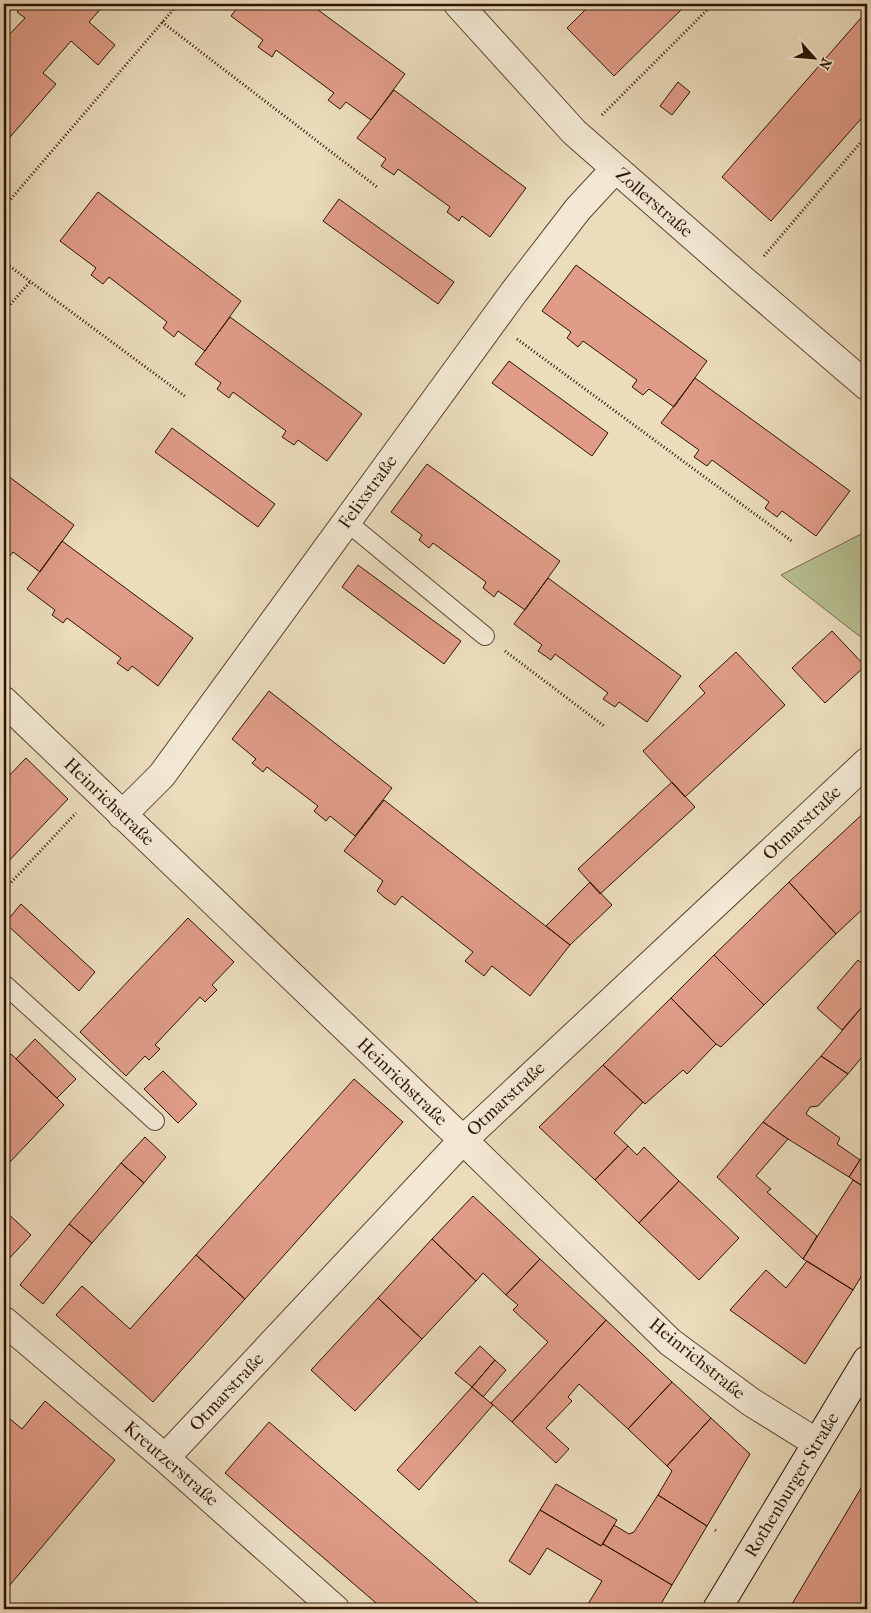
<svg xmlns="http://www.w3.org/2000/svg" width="871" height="1613" font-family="'IM FELL French Canon',serif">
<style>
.green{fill:#b7c091;stroke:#726a4a}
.building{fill:#e09c87;stroke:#2d1304}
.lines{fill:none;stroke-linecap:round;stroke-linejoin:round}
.service-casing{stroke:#5c4532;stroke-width:20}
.minor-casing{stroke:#5c4532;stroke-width:30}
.secondary-casing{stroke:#2d1304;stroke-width:30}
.path{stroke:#2d1304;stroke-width:3;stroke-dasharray:1 2.5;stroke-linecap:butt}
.service{stroke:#f2e8d3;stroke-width:18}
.minor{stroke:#f2e8d3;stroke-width:28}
.secondary{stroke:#f2e8d3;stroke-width:28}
.labels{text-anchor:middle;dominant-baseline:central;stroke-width:5;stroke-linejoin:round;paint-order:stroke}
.street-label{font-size:18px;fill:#2d1304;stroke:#f2e8d3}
</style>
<rect width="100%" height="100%" fill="#ebdcbc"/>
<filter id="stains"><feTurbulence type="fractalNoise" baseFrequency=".004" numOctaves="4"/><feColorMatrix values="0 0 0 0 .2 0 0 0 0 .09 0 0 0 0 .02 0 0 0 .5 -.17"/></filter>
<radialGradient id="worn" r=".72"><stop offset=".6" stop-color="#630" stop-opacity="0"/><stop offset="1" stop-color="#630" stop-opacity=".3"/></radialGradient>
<path class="green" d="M867,531V642L781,575Z"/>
<path class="building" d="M24,4H105L89,22L115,45L98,65L71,41L43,73L56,84L4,144V33L8,36L25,18L17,12Z
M240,4H310L405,74L371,120L346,102L340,109L328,100L334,93L276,50L272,57L258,47L263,40L231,16Z
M591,4H687L614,76L567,28Z
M867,11V112L771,221L722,177Z
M678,82L690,92L672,115L660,106Z
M394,90L526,188L490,237L462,216L459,221L447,212L450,207L398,169L394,175L381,166L386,159L357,138Z
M4,146L10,151L4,158Z
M98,192L241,301L205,351L178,331L174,337L163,328L167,322L109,277L103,284L91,275L96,268L60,241Z
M339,199L454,282L438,304L323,221Z
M576,265L707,361L674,407L649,389L643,395L632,387L637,380L583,341L578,347L567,338L571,332L542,311Z
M230,317L362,414L327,461L298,440L294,445L282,437L286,431L233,392L229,398L217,389L221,383L195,364Z
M509,361L608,433L592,456L492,383Z
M695,378L850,491L816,536L782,511L777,517L765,508L769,502L712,460L707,466L694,457L699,450L661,423Z
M172,428L275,504L258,527L155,452Z
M427,464L560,561L525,610L498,591L494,597L483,588L486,582L433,543L429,548L419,540L422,535L391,512Z
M4,473L74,525L40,572L13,552L9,557L4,553Z
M62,541L193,638L158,686L132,666L128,671L117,663L121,658L67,618L63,623L52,615L55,610L27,589Z
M358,565L461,641L444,664L342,587Z
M548,578L681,676L647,722L619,702L615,707L603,699L608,693L555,654L551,660L538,651L542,645L514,624Z
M832,631L865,666L825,703L792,668Z
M736,652L785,705L685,797L643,751L705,693L699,686Z
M269,691L392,788L355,836L330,816L326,821L314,811L318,806L267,767L263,772L252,763L256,759L232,739Z
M26,758L68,799L4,866V781Z
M672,782L695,807L600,894L578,869Z
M384,800L570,945L530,996L492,966L484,976L465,961L473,952L402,896L395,905L385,898L377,891L383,881L344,851Z
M867,810V905L836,934L789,882Z
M590,882L612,905L570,945L546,926Z
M789,882L836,934L764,1005L714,955Z
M21,904L95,972L79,991L5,923Z
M188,918L234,962L212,985L217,990L205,1002L200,997L155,1045L160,1049L149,1060L145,1056L126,1076L80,1032Z
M714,955L764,1005L721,1047L716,1044L671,998Z
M858,960L867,968V1001L842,1030L817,1008Z
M671,998L716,1044L687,1074L683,1070L645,1104L603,1065Z
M867,1001V1051L848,1074L821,1056Z
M35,1039L76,1079L57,1098L16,1059Z
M11,1054L64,1105L10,1162L4,1157V1062Z
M821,1056L848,1074L818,1106L810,1107L806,1114L840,1138L837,1144L860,1160L849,1177L788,1139L763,1122Z
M603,1065L643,1102L614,1133L628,1146L595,1180L539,1127Z
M163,1071L197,1104L178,1123L144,1089Z
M354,1079L403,1122L245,1299L196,1255Z
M763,1122L788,1139L756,1176L771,1189L767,1192L817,1236L803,1259L717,1177Z
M145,1137L166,1157L144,1183L121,1163Z
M628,1146L637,1155L644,1147L679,1181L639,1223L595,1180Z
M867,1149V1189L849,1177Z
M4,1157L10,1162L4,1168Z
M121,1163L144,1183L92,1243L69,1224Z
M853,1180L867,1189V1267L853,1290L803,1259Z
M679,1181L739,1238L699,1280L639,1223Z
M473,1196L540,1259L506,1295L483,1273L476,1281L432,1239Z
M4,1210L31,1235L4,1264Z
M69,1224L92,1243L43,1304L20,1285Z
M432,1239L476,1281L422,1339L378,1298Z
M196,1255L245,1299L153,1402L56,1315L82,1286L130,1329Z
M540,1259L606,1320L512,1422L491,1403L548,1342L513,1310L518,1305L506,1295Z
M807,1261L853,1290L805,1364L730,1310L766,1270L786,1288Z
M378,1298L422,1339L355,1411L311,1370Z
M606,1320L672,1382L628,1429L579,1384L568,1397L572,1401L546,1428L569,1449L556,1463L512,1422Z
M480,1346L495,1360L472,1387L455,1373Z
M495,1360L506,1370L483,1397L472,1387Z
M672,1382L711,1418L667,1466L628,1429Z
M472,1387L493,1405L419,1490L397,1470Z
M45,1401L115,1460L4,1592V1414L22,1429Z
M711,1418L750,1454L707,1526L658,1495L672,1471L667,1466Z
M269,1422L485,1609H383L225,1473Z
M867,1478V1609H789Z
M556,1484L617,1520L601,1546L540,1510Z
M658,1495L707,1526L672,1585L603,1544L614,1525L629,1534L634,1532Z
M540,1510L601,1546L603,1544L672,1585L658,1609H585L602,1581L547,1548L530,1575L509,1561Z"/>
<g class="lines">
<g class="service-casing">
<path id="service" d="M347,522L485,636
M4,984L155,1121"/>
</g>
<g class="minor-casing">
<path id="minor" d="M458,4L574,132L743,280L867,386
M4,701L463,1140L670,1342L751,1402L817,1443
M122,815L162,775L514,292L578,209L615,169
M4,1321L165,1458L335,1609
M165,1458L463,1140L867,762"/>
</g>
<g class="secondary-casing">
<path id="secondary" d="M717,1609L867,1360"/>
</g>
<path class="path" d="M162,22L377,187
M602,115L713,4
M4,207L178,4
M764,256L867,135
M4,262L186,397
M8,307L30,282
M517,339L793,542
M505,651L604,726
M4,890L76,813
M715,1530L718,1532"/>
<use href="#service" class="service"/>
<use href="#minor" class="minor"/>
<use href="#secondary" class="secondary"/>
</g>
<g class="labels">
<g class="street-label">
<text transform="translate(654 203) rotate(41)">Zollerstraße</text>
<text transform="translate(368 492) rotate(-54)">Felixstraße</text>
<text transform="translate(109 802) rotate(44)">Heinrichstraße</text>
<text transform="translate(802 823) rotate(-43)">Otmarstraße</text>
<text transform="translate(402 1082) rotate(44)">Heinrichstraße</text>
<text transform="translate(506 1099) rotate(-43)">Otmarstraße</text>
<text transform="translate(697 1359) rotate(39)">Heinrichstraße</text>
<text transform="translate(227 1392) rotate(-47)">Otmarstraße</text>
<text transform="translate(171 1464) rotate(41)">Kreutzerstraße</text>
<text transform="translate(792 1485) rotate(-59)">Rothenburger Straße</text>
</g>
</g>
<rect width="871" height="1613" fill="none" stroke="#ebdcbc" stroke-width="20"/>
<rect x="5" y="5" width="861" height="1603" fill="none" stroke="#2d1304" stroke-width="2.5"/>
<rect x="10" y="10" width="851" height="1593" fill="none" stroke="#2d1304"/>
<g transform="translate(814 58) rotate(117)" stroke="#f2e8d3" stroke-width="4" paint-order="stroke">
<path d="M0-4L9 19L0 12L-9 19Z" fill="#2d1304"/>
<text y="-8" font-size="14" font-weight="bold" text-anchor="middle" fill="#2d1304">N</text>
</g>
<rect width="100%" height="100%" filter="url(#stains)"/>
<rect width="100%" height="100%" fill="url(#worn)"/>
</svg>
